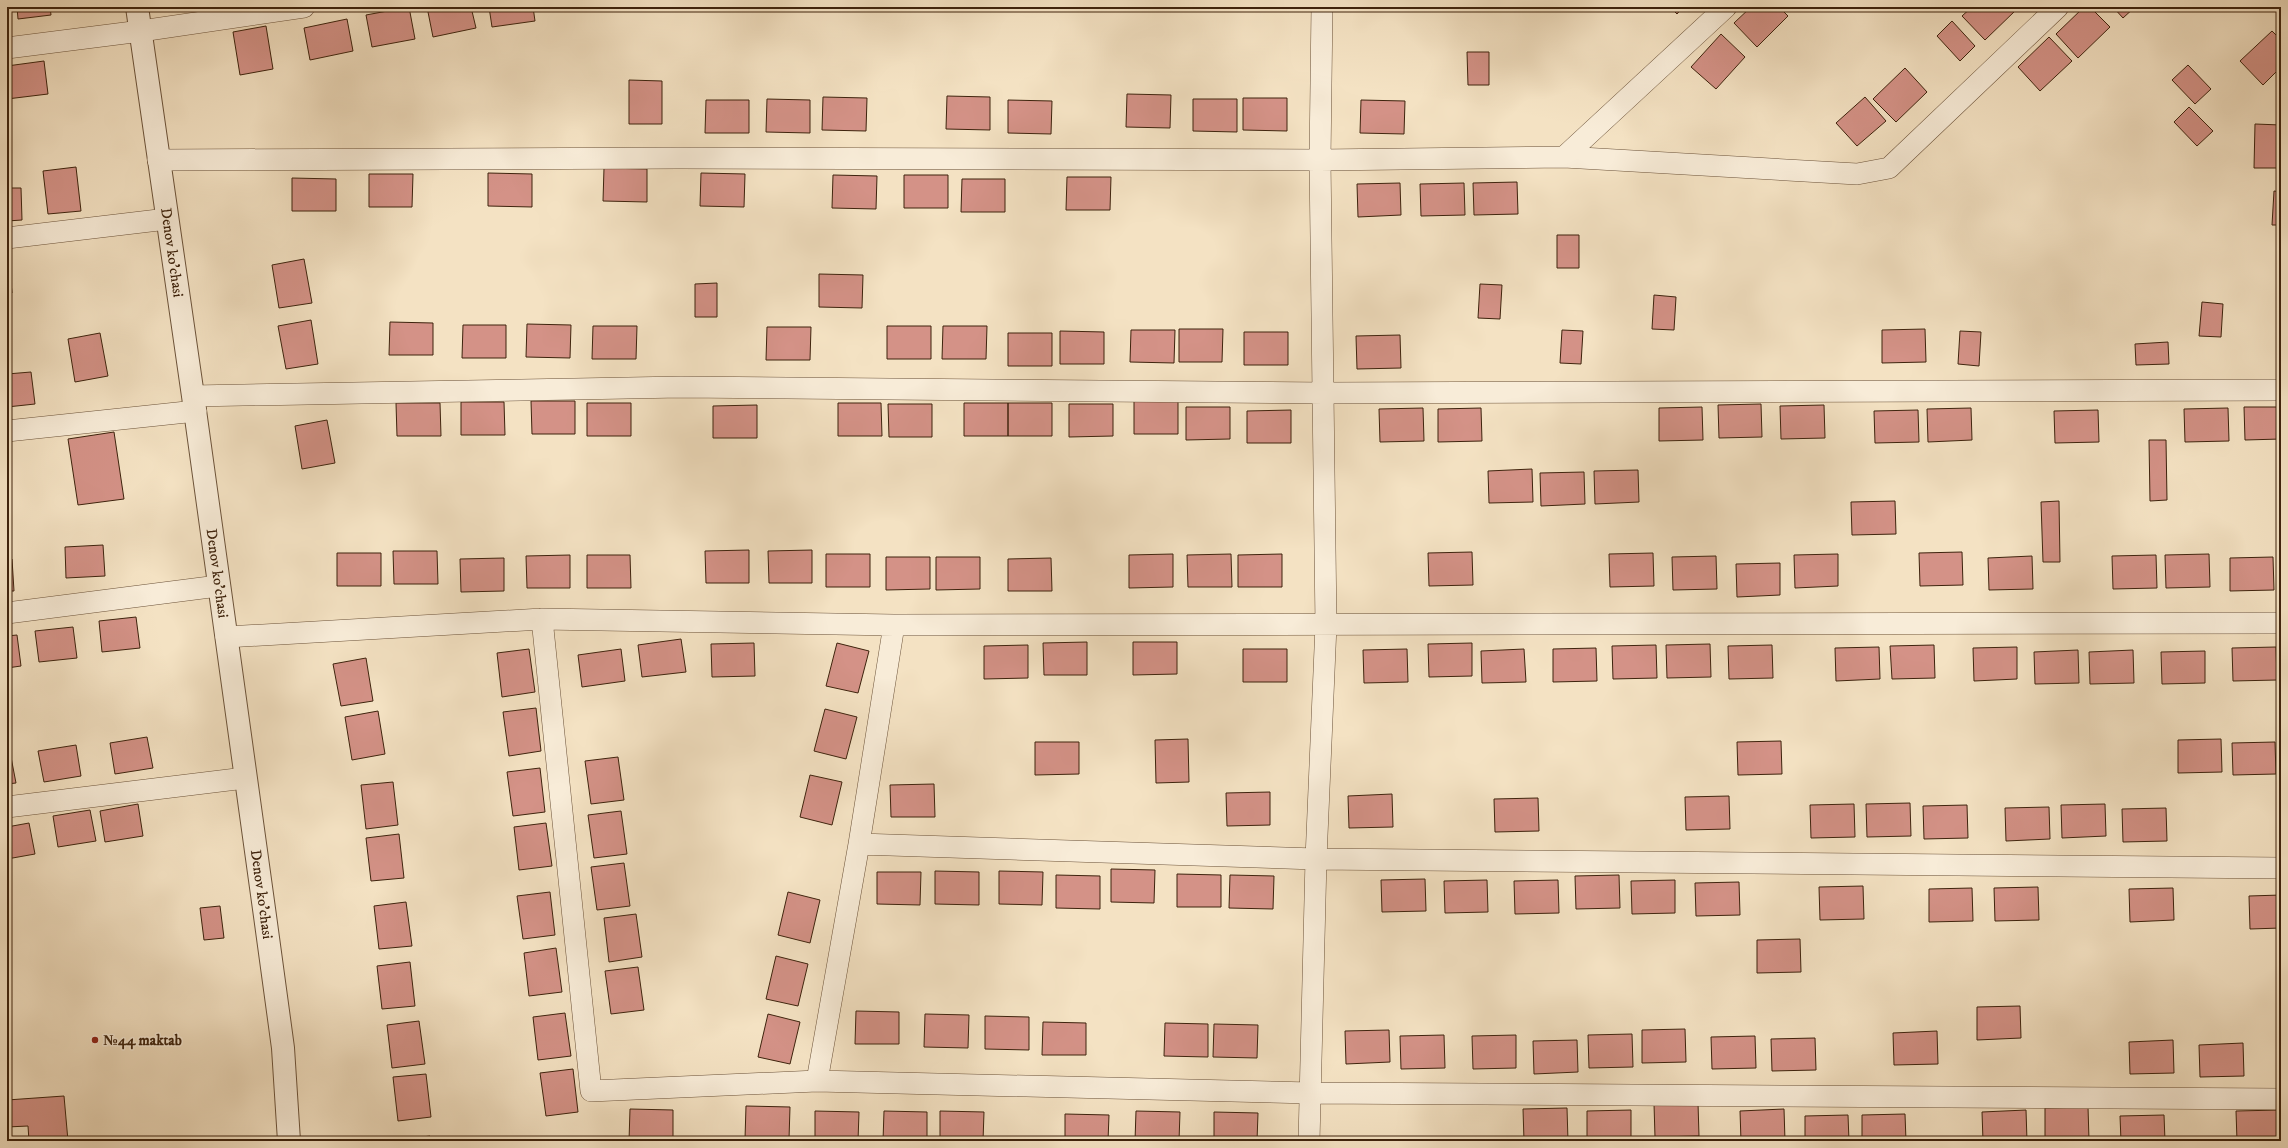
<svg xmlns="http://www.w3.org/2000/svg" width="2288" height="1148" font-family="'IM FELL DW Pica',serif">
<style>
.building{fill:#d49287;stroke:#3e230d}
.lines{fill:none;stroke-linecap:round;stroke-linejoin:round}
.minor-casing{stroke:#6c533a;stroke-width:22}
.tertiary-casing{stroke:#6c533a;stroke-width:24}
.minor{stroke:#f8ecd8;stroke-width:21}
.tertiary{stroke:#f8ecd8;stroke-width:22}
.poi-dot{fill:#8f2418;stroke:#f8ecd8;stroke-width:1.5}
.labels{text-anchor:middle;dominant-baseline:central;stroke-width:3;stroke-linejoin:round;paint-order:stroke}
.street-label{font-size:15px;fill:#3e230d;stroke:#f8ecd8}
.poi-label{font-size:15px;font-weight:bold;fill:#3e230d;stroke:#f8ecd8;text-anchor:start}
</style>
<rect width="100%" height="100%" fill="#f4e2c3"/>
<filter id="stains"><feTurbulence type="fractalNoise" baseFrequency=".005" numOctaves="4"/><feColorMatrix values="0 0 0 0 .2 0 0 0 0 .09 0 0 0 0 .02 0 0 0 .5 -.17"/></filter>
<radialGradient id="worn" r=".72"><stop offset=".6" stop-color="#630" stop-opacity="0"/><stop offset="1" stop-color="#630" stop-opacity=".3"/></radialGradient>
<path class="building" d="M17,7H50L51,15L18,19Z
M409,7L415,39L372,47L366,15Z
M427,7H471L476,28L433,37Z
M489,7H533L535,21L492,27Z
M611,7H635L612,10Z
M1670,7H1683L1677,14Z
M1751,7H1779L1788,16L1757,47L1734,23Z
M1972,7H2014L2016,10L1985,40L1962,16Z
M2084,7H2090L2110,27L2078,58L2056,34Z
M2113,7H2135L2123,18Z
M347,19L353,51L310,60L304,28Z
M1952,21L1975,46L1960,61L1937,36Z
M266,26L273,69L240,75L233,32Z
M2272,31L2281,40V67L2263,85L2240,61Z
M1721,34L1745,57L1716,89L1691,67Z
M2049,37L2072,61L2040,91L2018,67Z
M1467,52H1489V85H1468Z
M44,61L48,94L7,99V66Z
M2188,65L2211,89L2195,104L2172,80Z
M1905,68L1927,92L1896,122L1873,99Z
M629,80L662,81V124H629Z
M1127,94L1171,95L1170,128L1126,127Z
M947,96L990,97V130L946,129Z
M823,97L867,98L866,131L822,130Z
M1865,97L1886,121L1857,146L1836,123Z
M1243,98H1287V131L1243,130Z
M767,99L810,100V133L766,132Z
M1193,99H1237V132L1193,131Z
M706,100H749V133H705Z
M1008,100L1052,101L1051,134L1008,133Z
M1361,100L1405,101L1404,134L1360,133Z
M2189,107L2213,131L2197,146L2174,122Z
M2255,124L2281,125V168H2254Z
M76,167L81,211L48,214L43,171Z
M604,168L647,169V202L603,201Z
M488,173L532,174V207L488,206Z
M701,173L745,174L744,207L700,206Z
M369,174H413L412,207H369Z
M833,175L877,176L876,209L832,208Z
M904,175H948V208H904Z
M1067,177H1111L1110,210H1066Z
M292,178L336,179V211H292Z
M962,179H1005V212H961Z
M1517,182L1518,214L1474,215L1473,183Z
M1400,183L1401,215L1358,217L1357,184Z
M1464,183L1465,215L1421,216L1420,184Z
M7,188H21L22,220L7,221Z
M2274,191L2281,192V225H2272Z
M1557,235H1579V268H1557Z
M304,259L312,303L279,308L272,265Z
M7,260H9L12,293H7Z
M819,274L863,275L862,308L819,307Z
M717,283V317H695V284Z
M1480,284L1502,285L1500,319L1478,318Z
M1654,295L1676,297L1674,330L1652,329Z
M2202,302L2223,304L2221,337L2199,336Z
M311,320L318,364L286,369L278,326Z
M390,322L433,323V355H389Z
M527,324L571,325L570,358L526,357Z
M463,325H506V358H462Z
M593,326H637L636,359H592Z
M887,326H931V359H887Z
M943,326H987L986,359H942Z
M767,327H811L810,360H766Z
M1179,329H1223L1222,362H1179Z
M1925,329L1926,362L1882,363V330Z
M1131,330H1175L1174,363L1130,362Z
M1562,330L1583,331L1581,364L1560,363Z
M1060,331L1104,332V364H1060Z
M1960,331L1981,332L1979,366L1958,364Z
M1244,332H1288V365H1244Z
M100,333L108,376L75,382L68,339Z
M1008,333H1052V366H1008Z
M1400,335L1401,368L1357,369L1356,336Z
M2168,342L2169,364L2136,365L2135,344Z
M31,372L35,404L7,407V374Z
M531,401H575V434H532Z
M1134,401H1178V434H1134Z
M461,402H504L505,435H461Z
M396,403H440L441,436H397Z
M587,403H631V436H587Z
M838,403H881L882,436H838Z
M964,403H1008V436H964Z
M1008,403H1052V436H1008Z
M888,404H932V437H889Z
M1069,404H1113V436L1069,437Z
M1761,404L1762,437L1719,438L1718,405Z
M757,405V438H713V406Z
M1824,405L1825,438L1781,439L1780,406Z
M1186,407H1230V439L1186,440Z
M1702,407L1703,440L1659,441V408Z
M2244,407H2281V439L2245,440Z
M1423,408L1424,441L1380,442L1379,409Z
M1481,408L1482,441L1438,442V409Z
M1971,408L1972,440L1928,442L1927,409Z
M2228,408L2229,441L2185,442L2184,409Z
M1291,410V443H1247V411Z
M1918,410L1919,442L1875,443L1874,411Z
M2098,410L2099,442L2055,443L2054,411Z
M327,420L335,463L302,469L295,426Z
M114,432L124,499L78,505L68,439Z
M2149,440H2166L2167,500L2150,501Z
M1532,469L1533,502L1489,503L1488,471Z
M1638,470L1639,502L1595,504L1594,471Z
M1584,472L1585,504L1541,506L1540,473Z
M1895,501L1896,534L1852,535L1851,502Z
M2059,501L2060,562H2043L2041,502Z
M103,545L105,576L66,578L65,547Z
M749,550V583H706L705,551Z
M812,550V583H769L768,551Z
M393,551H437L438,584H394Z
M1472,552L1473,585L1429,586L1428,553Z
M1962,552L1963,585L1920,586L1919,553Z
M337,553H381V586H337Z
M1653,553L1654,586L1610,587L1609,554Z
M826,554H870V587H826Z
M1173,554V587L1129,588V555Z
M1231,554L1232,587H1188L1187,555Z
M1282,554V587H1238V555Z
M1838,554V586L1795,588L1794,555Z
M2209,554L2210,587L2166,588L2165,555Z
M570,555V588H527L526,556Z
M587,555H630L631,588H587Z
M2156,555L2157,588L2113,589L2112,556Z
M1716,556L1717,589L1673,590L1672,557Z
M2032,556L2033,589L1989,590L1988,558Z
M886,557H930V589L886,590Z
M936,557H980V589L936,590Z
M2273,557L2274,590L2230,591V558Z
M504,558V591L461,592L460,559Z
M1051,558L1052,591H1008V559Z
M7,559H12L14,591H7Z
M1780,563V595L1737,597L1736,564Z
M136,617L140,648L102,652L99,621Z
M73,627L77,658L39,662L35,631Z
M17,635L21,666L7,668V636Z
M681,639L686,672L642,677L638,645Z
M1087,642V675H1044L1043,643Z
M1133,642H1177V674L1133,675Z
M754,643L755,676L712,677L711,644Z
M837,643L869,651L858,693L826,686Z
M1472,643V676L1429,677L1428,644Z
M1710,644L1711,677L1667,678L1666,645Z
M1028,645V678L984,679V646Z
M1656,645L1657,678L1613,679L1612,646Z
M1772,645L1773,678L1729,679L1728,646Z
M1934,645L1935,678L1892,679L1890,646Z
M1879,647L1880,679L1836,681L1835,648Z
M2017,647V679L1974,681L1973,648Z
M2276,647L2277,680L2233,681L2232,648Z
M1596,648L1597,681L1553,682V649Z
M529,649L535,692L502,697L497,653Z
M621,649L625,681L582,687L578,655Z
M1243,649H1287V682H1243Z
M1407,649L1408,682L1364,683L1363,650Z
M1524,649L1526,682L1482,683L1481,651Z
M2078,650L2079,683L2035,684L2034,652Z
M2133,650L2134,683L2090,684L2089,652Z
M2205,651V683L2162,684L2161,652Z
M366,658L373,701L341,706L333,664Z
M536,708L541,751L509,756L503,712Z
M825,709L857,717L846,759L814,751Z
M378,711L385,754L352,760L345,717Z
M147,737L153,768L115,774L110,743Z
M1188,739L1189,782L1156,783L1155,740Z
M2221,739L2222,772L2178,773V740Z
M1781,741L1782,774L1738,775L1737,742Z
M1035,742H1079V774L1035,775Z
M2275,742L2276,774L2233,775L2232,743Z
M76,745L81,776L44,782L38,751Z
M7,752H10L16,783L7,784Z
M618,757L624,800L591,804L585,761Z
M540,768L545,812L513,816L507,772Z
M810,775L842,782L832,825L800,817Z
M393,782L398,825L366,829L361,785Z
M934,784L935,817H891L890,785Z
M1270,792V825L1227,826L1226,793Z
M1392,794L1393,827L1349,828L1348,796Z
M1729,796L1730,829L1686,830L1685,797Z
M1538,798L1539,831L1495,832L1494,799Z
M1910,803L1911,836L1867,837L1866,804Z
M138,804L143,836L105,842L100,811Z
M1854,804L1855,837L1811,838L1810,805Z
M2105,804L2106,836L2062,838L2061,805Z
M1967,805L1968,838L1924,839L1923,806Z
M2049,807L2050,839L2006,841L2005,808Z
M2166,808L2167,841L2123,842L2122,809Z
M90,810L96,841L58,847L53,816Z
M621,811L627,854L594,858L588,815Z
M29,823L35,854L7,859V827Z
M546,823L552,866L519,870L514,827Z
M399,834L404,878L371,881L366,838Z
M624,863L630,906L597,910L591,867Z
M1111,869L1155,870L1154,903L1111,902Z
M935,871L979,872V905L935,904Z
M999,871L1043,872L1042,905L999,904Z
M877,872H921L920,905L877,904Z
M1177,874L1221,875V907H1177Z
M1056,875L1100,876V909L1056,908Z
M1230,875L1274,876L1273,909L1229,908Z
M1619,875L1620,908L1576,909L1575,876Z
M1425,879L1426,911L1382,912L1381,880Z
M1487,880L1488,912L1445,913L1444,881Z
M1558,880L1559,913L1515,914L1514,881Z
M1675,880V913L1632,914L1631,881Z
M1739,882L1740,915L1696,916L1695,883Z
M1863,886L1864,919L1820,920L1819,887Z
M2038,887L2039,920L1995,921L1994,888Z
M1972,888L1973,921L1929,922V889Z
M2173,888L2174,920L2130,922L2129,889Z
M550,892L555,935L523,939L517,896Z
M788,892L820,900L810,943L778,935Z
M2281,895V928L2250,929L2249,896Z
M406,902L412,946L379,949L374,906Z
M220,906L224,938L204,940L200,908Z
M636,914L642,957L609,962L604,918Z
M1800,939L1801,972L1757,973V940Z
M556,948L562,992L529,996L524,953Z
M776,956L808,964L798,1006L766,999Z
M410,962L415,1006L382,1009L377,966Z
M638,967L644,1010L611,1014L605,971Z
M2020,1006L2021,1038L1977,1040V1007Z
M856,1011L899,1012V1044H855Z
M565,1013L571,1056L538,1060L533,1017Z
M768,1014L800,1022L790,1064L758,1057Z
M925,1014L969,1015L968,1048L924,1047Z
M985,1016L1029,1017V1050L985,1049Z
M419,1021L425,1064L392,1068L387,1025Z
M1043,1022L1086,1023V1055H1042Z
M1165,1023L1208,1024V1057L1164,1056Z
M1214,1024L1258,1025L1257,1058L1213,1057Z
M1685,1029L1686,1062L1642,1063V1030Z
M1389,1030L1390,1062L1346,1064L1345,1031Z
M1937,1031L1938,1064L1894,1065L1893,1033Z
M1632,1034L1633,1067L1589,1068L1588,1035Z
M1444,1035L1445,1068L1401,1069L1400,1036Z
M1516,1035V1068L1473,1069L1472,1036Z
M1755,1036L1756,1068L1712,1069L1711,1037Z
M1815,1038L1816,1070L1772,1071L1771,1039Z
M1577,1040L1578,1072L1534,1074L1533,1041Z
M2173,1040L2174,1073L2130,1074L2129,1042Z
M2243,1043L2244,1076L2200,1077L2199,1045Z
M573,1069L578,1112L546,1116L540,1073Z
M426,1074L431,1117L398,1121L393,1077Z
M64,1096L68,1141H29L28,1126L7,1127V1100Z
M1698,1103L1699,1136L1655,1137L1654,1104Z
M746,1106L790,1107L789,1139H745Z
M2088,1107L2089,1140L2045,1141V1108Z
M1567,1108L1568,1141H1524L1523,1109Z
M630,1109L673,1110V1141H629Z
M1784,1109L1785,1141H1741L1740,1111Z
M1631,1110V1141H1587V1111Z
M2026,1110L2027,1141H1983L1982,1112Z
M2280,1110L2281,1141H2237L2236,1111Z
M815,1111L859,1112L858,1141H815Z
M884,1111L927,1112V1141H883Z
M940,1111L984,1112L983,1141H940Z
M1136,1111L1180,1112L1179,1141H1135Z
M1214,1112L1258,1113L1257,1141H1214Z
M1065,1114L1109,1115L1108,1141H1065Z
M1905,1114L1906,1141H1862V1115Z
M1848,1115L1849,1141H1805V1116Z
M2164,1115L2165,1141H2121L2120,1116Z
M430,1136L431,1141H398V1140Z"/>
<g class="lines">
<g class="minor-casing">
<path id="minor" d="M7,48L141,31L304,7
M1564,157L1726,7
M158,160L679,158L1320,160L1564,157L1857,174L1889,168L2058,7
M7,238L167,219
M193,396L681,387L1324,393L2281,390
M7,431L196,411
M7,613L218,586
M542,619L591,1091L817,1081L1311,1093L2281,1099
M226,637L542,619L894,625L2281,623
M7,807L245,778
M859,844L1316,859L2281,868
M817,1081L859,844L894,625
M1309,1141L1316,859L1326,625L1320,160L1322,7"/>
</g>
<g class="tertiary-casing">
<g id="tertiary">
<path id="s1" d="M137,7L193,396L265,916L283,1048L289,1141"/>
</g>
</g>
<use href="#minor" class="minor"/>
<use href="#tertiary" class="tertiary"/>
</g>
<circle class="poi-dot" cx="95" cy="1040" r="4"/>
<g class="labels">
<g class="street-label">
<text stroke="none"><textPath href="#s1" startOffset="248">Denov ko'chasi</textPath></text>
<text stroke="none"><textPath href="#s1" startOffset="572">Denov ko'chasi</textPath></text>
<text stroke="none"><textPath href="#s1" startOffset="896">Denov ko'chasi</textPath></text>
</g>
<g class="poi-label">
<text x="103" y="1040">№44 maktab</text>
</g>
</g>
<rect width="2288" height="1148" fill="none" stroke="#f4e2c3" stroke-width="24"/>
<rect x="8" y="8" width="2272" height="1132" fill="none" stroke="#3e230d" stroke-width="2"/>
<rect x="12" y="12" width="2264" height="1124" fill="none" stroke="#3e230d"/>
<rect width="100%" height="100%" filter="url(#stains)"/>
<rect width="100%" height="100%" fill="url(#worn)"/>
</svg>
